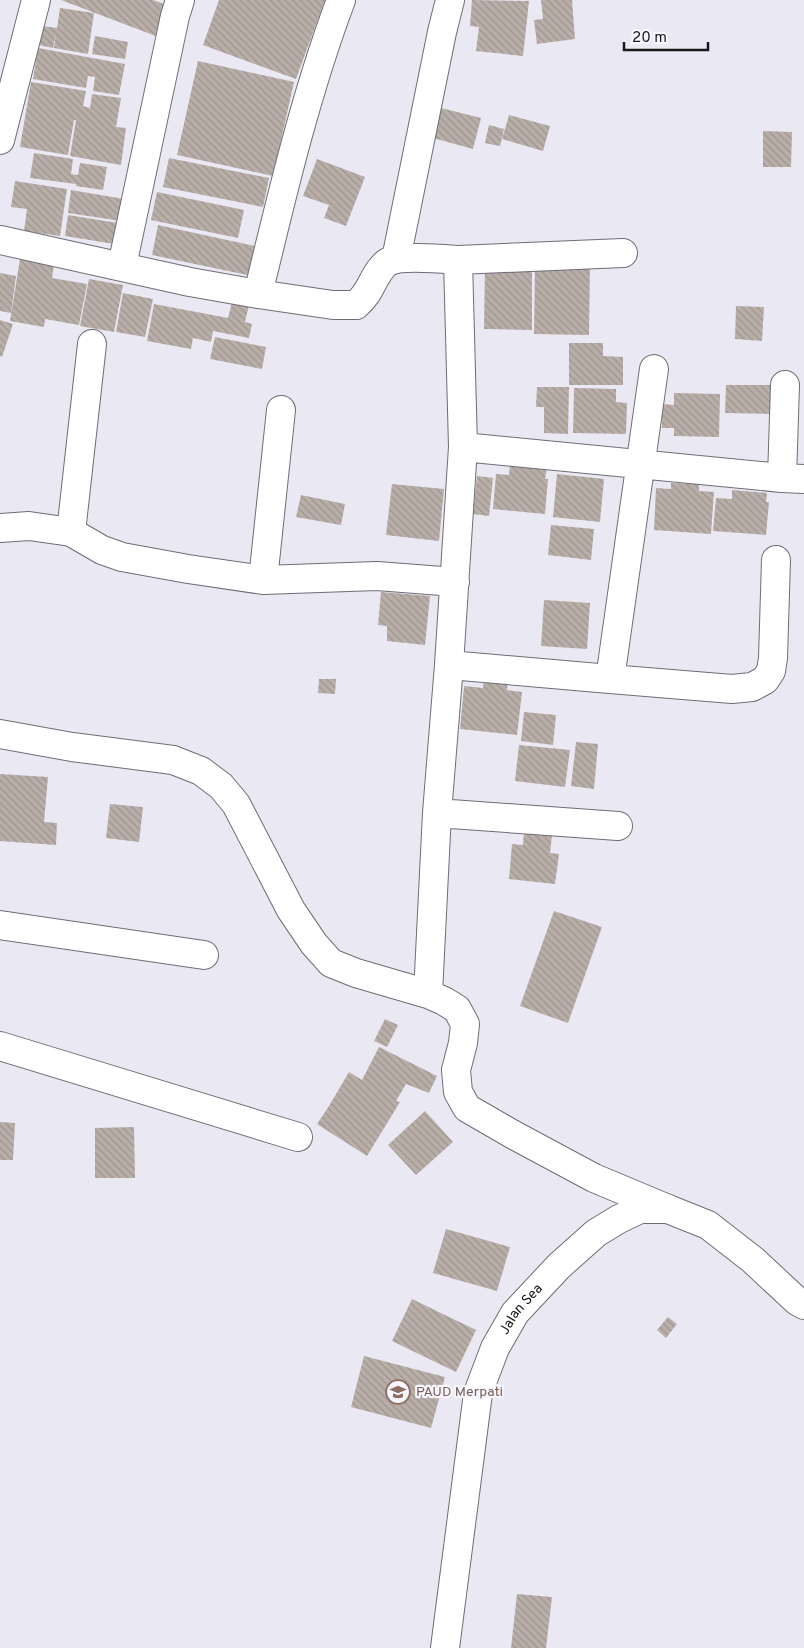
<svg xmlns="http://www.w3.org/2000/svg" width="804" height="1648" font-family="Overpass,sans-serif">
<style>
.building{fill:url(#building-back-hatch)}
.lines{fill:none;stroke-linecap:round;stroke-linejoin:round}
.minor-casing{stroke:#6e6c76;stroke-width:30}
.major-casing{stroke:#6e6c76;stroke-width:30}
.minor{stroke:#fff;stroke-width:28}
.major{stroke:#fff;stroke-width:28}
.labels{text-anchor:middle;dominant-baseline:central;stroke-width:4.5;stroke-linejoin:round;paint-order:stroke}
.street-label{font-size:14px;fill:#18181b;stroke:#f8f6ff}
.education-label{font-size:14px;fill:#785e54;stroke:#f8f6ff;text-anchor:start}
</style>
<defs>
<pattern id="building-back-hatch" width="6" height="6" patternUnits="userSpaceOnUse" patternTransform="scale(1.25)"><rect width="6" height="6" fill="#b9aea8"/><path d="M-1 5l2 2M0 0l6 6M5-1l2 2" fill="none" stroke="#9e9590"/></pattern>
</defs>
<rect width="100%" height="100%" fill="#eae9f3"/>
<path class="building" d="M61,0H153L172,7L161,38Z
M219,0H325L296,79L203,45Z
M472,0L529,1L523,56L476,51L479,27L470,26Z
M541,0H572L575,39L537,44L534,20L543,19Z
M60,8L94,13L88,54L54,48L56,33L53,48L39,45L42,26L57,28Z
M95,36L128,42L125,59L92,54Z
M38,48L125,64L119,95L93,91L95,77L88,76L86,88L33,79Z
M198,61L294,82L273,176L177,155Z
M31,82L86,91L83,106L90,108L92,94L121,98L116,127L126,128L121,165L70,156L76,120H74L68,155L20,147Z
M441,108L481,118L473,149L433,138Z
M509,115L550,126L543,151L502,139Z
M489,125L504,129L500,146L485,143Z
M763,131L792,132L791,167H763Z
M34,153L73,159L71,174L78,175L80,163L107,167L103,190L76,186V184L30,178Z
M169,158L269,178L263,207L163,187Z
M317,159L365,177L346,226L324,218L329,205L303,196Z
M15,181L67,189L60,236L24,231L27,209L11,207Z
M71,190L124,199L121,221L68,213Z
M157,192L244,210L238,238L151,220Z
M68,215L124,224L120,245L65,236Z
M158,225L259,247L252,276L152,255Z
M20,259L54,264L52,278L87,284L79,325L45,319L44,327L10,321Z
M535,263L590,264L589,335L534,334Z
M485,267H532V330L484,329Z
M0,273L16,276L11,313L0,311Z
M89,279L123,285L114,332L80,326Z
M123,293L153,299L145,337L116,332Z
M232,302L249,305L245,322L252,324L249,338L213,331L211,342L193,338L191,349L147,341L154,304L228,318Z
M736,306L764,307L762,341L735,339Z
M0,320L13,324L2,357L0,356Z
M215,337L266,347L262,369L210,359Z
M569,343H603V356L623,357V385H569Z
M726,385H770V414L725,413Z
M537,387H569L568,434L544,433V407H536Z
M574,388L616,389V402L627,403L626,434L573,433Z
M674,393L720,394L719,437L674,436V428H662V404L674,405Z
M510,463L547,467L545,479H548L545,514L493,509L496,474L509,475Z
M557,474L604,479L600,522L553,517Z
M477,476L493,478L489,516L473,514Z
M671,483L699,484V491L714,492L711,534L654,530L656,488L671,489Z
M392,484L444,489L439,541L386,535Z
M732,490L767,493L766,502H769L766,535L713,531L716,498L732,499Z
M301,495L345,504L341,525L296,517Z
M551,525L594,529L591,560L548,555Z
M381,592L430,596L425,645L387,641V626L378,625Z
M544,600L590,603L587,649L541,646Z
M484,678L508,680L507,690L522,692L517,735L460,729L464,686L483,688Z
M319,679H336L335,694L318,693Z
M524,712L556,715L553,745L521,741Z
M576,742L598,744L594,789L571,786Z
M519,745L570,750L565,787L515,781Z
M0,774L48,777L44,822L57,823L56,845L0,841Z
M110,804L143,807L139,842L106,838Z
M524,832L552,835L550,853L559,854L555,884L509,879L512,844L523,845Z
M554,911L602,927L568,1023L520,1006Z
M385,1019L398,1025L387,1047L374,1041Z
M379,1047L437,1076L429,1093L406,1084L396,1101L400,1102L367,1156L317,1124L329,1106L349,1072L362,1080Z
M425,1111L453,1142L416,1175L388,1145Z
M0,1122L15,1123L13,1160H0Z
M134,1127L135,1178H95V1128Z
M446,1229L510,1247L497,1291L433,1273Z
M412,1299L476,1330L456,1372L392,1341Z
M668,1317L677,1324L666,1338L657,1330Z
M364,1356L445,1377L431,1428L351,1407Z
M517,1594L552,1597L546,1648H511Z"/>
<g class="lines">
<g class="minor-casing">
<path id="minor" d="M0,140L36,0
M0,240L190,282L258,294C282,195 305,96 341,0
M396,259L442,32L450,0
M458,260L463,447
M122,266L175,16L180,0
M258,294L333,305H356C370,293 370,284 380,270C382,268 385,263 388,262C400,255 444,259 458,260L623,253
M782,478L785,385
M0,528L29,526L71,532L102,550L122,557L188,569L263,580L377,576L455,582
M71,532L92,344
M263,580L281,410
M449,665L610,679L654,369
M610,679L732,689L752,687L765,680L771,671L773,658L776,560
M0,734L72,747L173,760L201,771L221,786L236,804L291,910L314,944L331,963L356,973L428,994L444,1001L457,1009L465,1024L463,1043L456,1070L458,1092L467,1108L512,1134L594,1178L668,1209
M437,813L618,826
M0,925L204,955
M428,994L437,813L449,665L463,447L782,478L804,479
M0,1046L298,1137"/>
</g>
<g class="major-casing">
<g id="major">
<path id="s1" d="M445,1648L478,1393L495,1348L515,1313L559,1266L596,1233L619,1219L640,1209H668L708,1225L753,1260L797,1301L804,1305"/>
</g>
</g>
<use href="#minor" class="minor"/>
<use href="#major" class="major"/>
</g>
<defs>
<g id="school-ring" transform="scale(1.25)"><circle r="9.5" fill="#f8f6ff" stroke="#8d6e63" stroke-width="1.5"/><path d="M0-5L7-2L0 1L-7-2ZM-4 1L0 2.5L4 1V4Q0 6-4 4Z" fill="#8d6e63"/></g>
</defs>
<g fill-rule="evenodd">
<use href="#school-ring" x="398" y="1392"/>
</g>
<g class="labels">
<g class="street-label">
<text stroke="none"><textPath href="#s1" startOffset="352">Jalan Sea</textPath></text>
</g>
<g class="education-label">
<text x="416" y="1392">PAUD Merpati</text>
</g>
</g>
<path d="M624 42v8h84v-8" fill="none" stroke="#18181b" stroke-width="2.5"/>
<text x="632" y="42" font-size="15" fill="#18181b" stroke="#f8f6ff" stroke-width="4" paint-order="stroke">20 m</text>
</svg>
